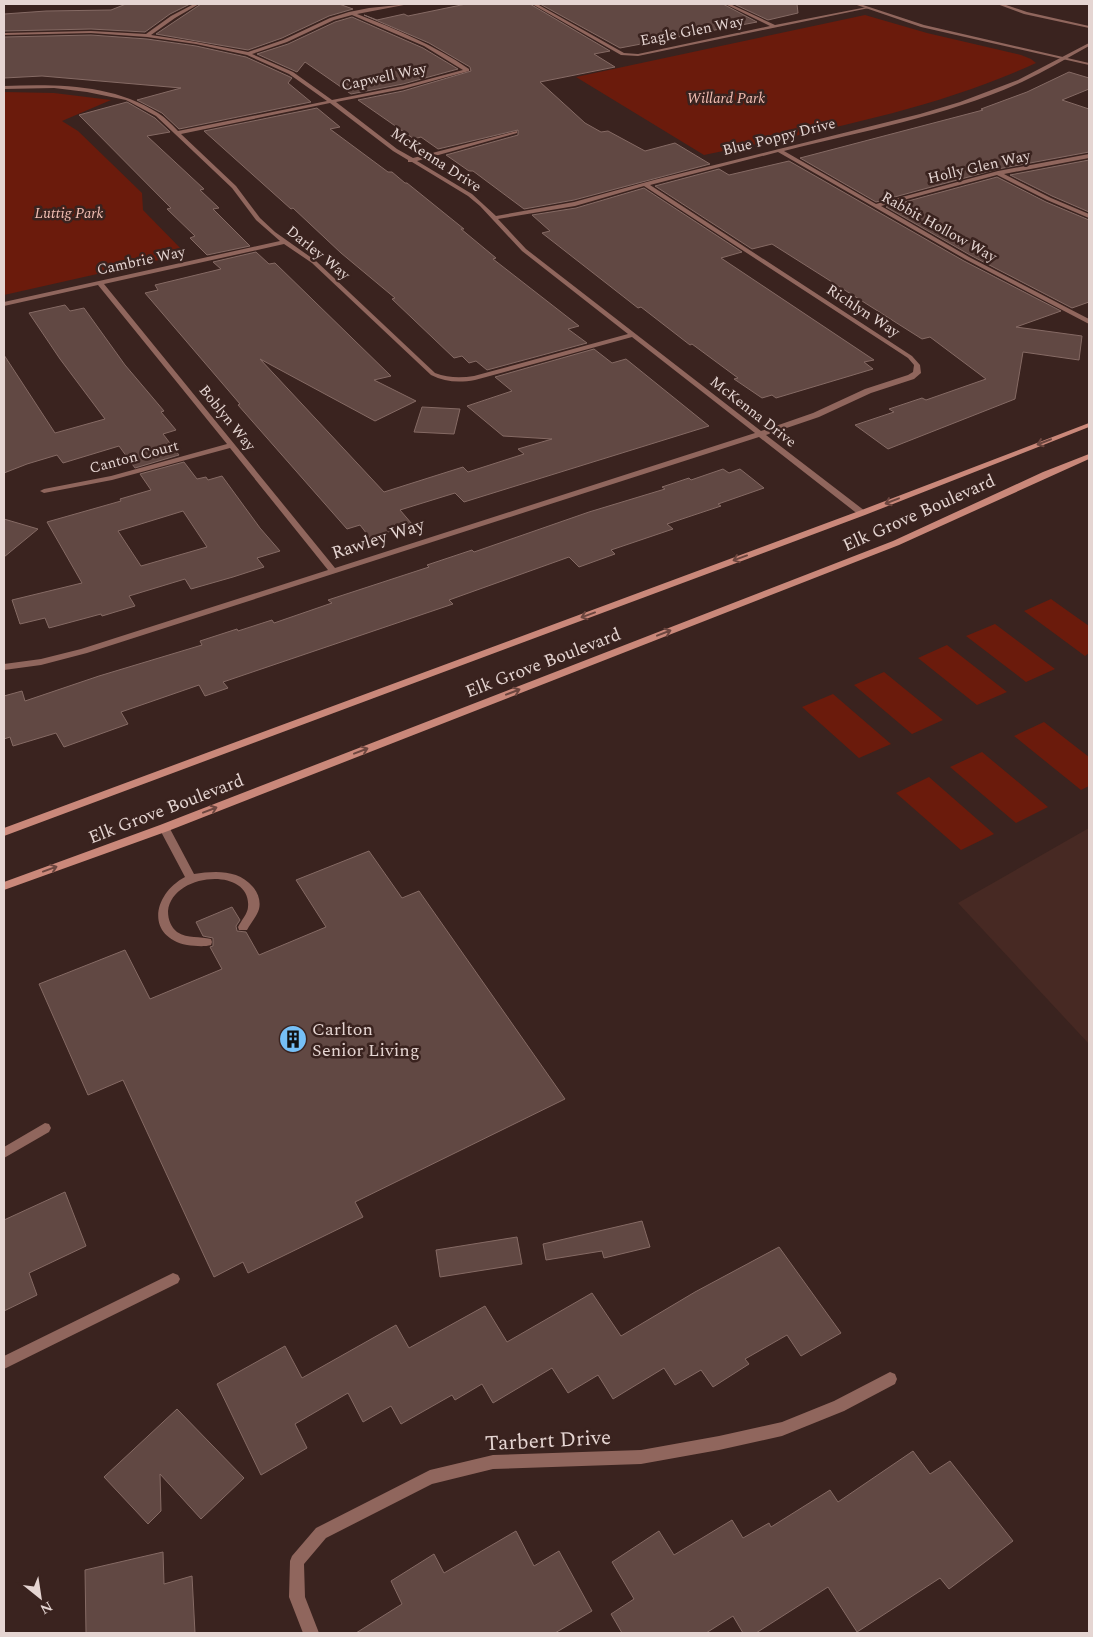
<svg xmlns="http://www.w3.org/2000/svg" width="1093" height="1637" font-family="Spectral,serif">
<style>
.built{fill:#472923}
.green{fill:#6b1b0c}
.building{fill:#614843;stroke:#856a64;fill-rule:evenodd}
.lines{fill:none;stroke-linecap:round;stroke-linejoin:round}
.service{fill:#90665d;fill-rule:evenodd}
.minor{fill:#90665d;fill-rule:evenodd}
.tertiary{fill:#90665d;fill-rule:evenodd}
.secondary{fill:#ca887a;fill-rule:evenodd}
.oneway{stroke:#6c463f}
.labels{text-anchor:middle;dominant-baseline:central;stroke-width:5;stroke-linejoin:round;paint-order:stroke}
.far-street-label{font-size:15px;fill:#e5d5d2;stroke:#3a231f}
.far-park-label{font-size:15px;font-style:italic;fill:#f2beb3;stroke:#3a231f}
.street-label{font-size:18px;fill:#e5d5d2;stroke:#3a231f}
.poi-label{font-size:18px;fill:#e5d5d2;stroke:#3a231f;text-anchor:start}
.near-street-label{font-size:21px;fill:#e5d5d2;stroke:#3a231f}
</style>
<rect width="100%" height="100%" fill="#3a231f"/>
<path class="built" d="M1089,828V1044L958,903Z"/>
<path class="green" d="M865,15L927,33L1021,55L1031,59L1036,63C931,111 817,131 704,155L576,77Z
M4,92L54,93L111,100L62,121L78,131L142,193L143,210L186,254L4,295Z
M1051,599L1089,626V653L1085,656L1024,611Z
M995,624L1055,669L1026,682L966,636Z
M947,645L1007,692L977,705L918,658Z
M884,672L943,720L912,734L854,685Z
M833,694L891,744L859,758L802,707Z
M1044,722L1089,757V786L1081,790L1014,736Z
M982,752L1048,807L1016,823L950,767Z
M929,777L994,834L961,850L896,793Z"/>
<path class="building" d="M126,4H190L170,14L145,32L91,29L4,31V14L46,11L111,10Z
M201,4H339L353,9L329,16L282,38L248,50L156,34Z
M466,4H530L610,51L594,54L615,67L540,82L585,123L601,132L608,131L645,151L675,143L710,164L574,200L524,209L473,171H469L446,155L518,135V130L438,149L421,137L414,139L358,100L403,91L471,71L470,67L429,43L364,15L377,20L404,14L408,16Z
M540,4H723L757,22L620,48Z
M734,4H797L798,13L768,20Z
M352,17L423,48L458,69L403,84L351,94L305,62L297,72L257,54L288,44L335,22Z
M91,35L147,39L196,46L246,57L288,76L292,78L288,83L311,102L179,129L162,113L137,100L181,88L42,76L4,78V37Z
M1069,72L1089,78V89L1062,100L1089,109V152L998,169L876,202L800,158L983,110L981,109L1027,92Z
M127,102L155,118L170,132L147,136L204,189L200,190L219,208L213,209L250,246L207,255L190,238L195,236L167,209L171,208L79,115Z
M317,108L340,127L330,129L388,172H392L405,183H407L464,229H461L496,258L493,259L579,326L568,329L587,343L487,370L476,361L469,363L462,356L454,358L392,299L395,298L341,253L293,208L291,209L204,131Z
M1089,160V212L1052,196L1010,175Z
M789,161L964,261L1061,311L1016,327L1082,336L1079,360L1023,352L1015,399L888,449L855,425L894,412L889,409L922,398L926,400L986,379L930,337L922,339L772,244L752,249L655,186L719,169L729,175Z
M997,177L1046,202L1089,220V302L1072,308L970,255L886,207Z
M644,188L742,252L721,258L874,360L864,362L873,369L776,398L772,395L762,398L734,379L738,378L692,344L690,345L641,307L638,308L542,233L550,231L532,215L576,208Z
M256,252L269,264L275,263L391,376L374,380L416,401L375,421L260,359L384,492L463,467L468,472L524,454L518,449L552,439L503,436L467,406L512,391L495,377L594,349L612,363L626,359L709,426L464,502L455,493L400,510L412,524L370,538L360,525L347,529L238,405L240,404L145,293L158,290L155,285L221,269L213,262Z
M65,305L70,311L84,308L125,365L164,411L161,412L176,430L163,434L179,455L135,468L119,446L63,463L57,455L27,464L4,473V355L55,433L105,419L60,359L29,313Z
M422,407L460,409L454,434L414,432Z
M184,462L197,479L206,477L208,480L222,476L260,528L280,551L257,558L264,567L233,577L191,589L185,579L129,596L135,606L102,616L101,614L49,628L45,618L20,624L12,600L82,583L47,522L121,501L120,499L151,490L140,474ZM183,511L207,547L141,566L118,531Z
M723,469L729,473L740,469L764,488L718,504L721,506L667,524L673,529L611,550L615,554L579,567L569,557L449,600L453,604L223,682L228,688L205,696L199,685L121,712L128,724L64,747L56,733L13,746L10,737L4,739V696L22,691L25,701L99,676L202,645L200,641L237,629L238,631L272,620L274,623L332,603L328,600L429,567L427,565L472,550L474,552L589,512L665,489L662,487L689,478L691,480Z
M4,519L38,529L4,557Z
M369,851L402,898L419,891L565,1099L355,1202L363,1217L248,1273L243,1262L214,1277L123,1080L88,1095L39,984L125,950L150,999L222,969L210,947L213,946V938L203,936L196,922L232,907L240,920L236,926L237,931L246,932L259,955L326,927L296,880Z
M65,1192L86,1246L29,1273L37,1295L4,1311V1220Z
M642,1221L650,1247L604,1258L602,1251L546,1260L543,1244Z
M517,1237L522,1264L440,1277L436,1250Z
M779,1247L841,1333L801,1356L787,1335L745,1359L749,1364L713,1387L701,1370L675,1385L664,1368L613,1399L598,1375L568,1393L552,1368L493,1403L482,1384L455,1400L452,1395L401,1424L391,1406L363,1422L348,1393L295,1424L307,1448L261,1475L217,1384L285,1346L302,1378L396,1325L409,1348L485,1306L507,1342L592,1293L621,1336L695,1292Z
M177,1409L244,1478L201,1519L160,1474L161,1511L148,1524L104,1477Z
M913,1451L930,1474L950,1461L1013,1541L949,1589L940,1578L857,1632L828,1587L756,1633H743L733,1616L706,1633H622L611,1614L634,1599L612,1562L659,1531L674,1555L732,1520L743,1538L769,1523L771,1527L830,1490L838,1502Z
M516,1531L534,1566L559,1551L592,1611L555,1633H356L402,1604L391,1581L434,1554L444,1573Z
M163,1552L164,1584L192,1576L195,1633H86L85,1570Z"/>
<g class="lines">
<path class="service" d="M164,824L168,825L194,874C214,871 238,869 253,887C258,893 261,901 259,909C257,916 250,924 247,930H239L238,927C241,921 248,913 248,907C252,866 172,872 168,911C168,920 171,927 177,932C188,939 200,936 211,939L212,942L211,945C204,947 195,946 187,945C145,936 153,894 185,877L159,828Z
M45,1123L49,1124L51,1128L49,1132L4,1158V1147Z
M173,1273L178,1275L180,1279L178,1283L4,1369V1356Z"/>
<path class="minor" d="M194,4H199L175,18L151,35L196,42L248,52L283,40L330,18L349,12L369,8L409,4L357,14C396,29 434,45 469,69V71L403,89L336,102L397,149L413,158L517,131V133L417,161L472,194L496,216L574,202L654,180L920,114L960,102L1018,80L1089,43V46C1067,58 1045,71 1022,82C947,116 863,131 784,151L876,204L998,171L1089,154V158L1004,174L1051,198L1089,214V218L1047,200L997,175L881,206L969,257L1089,319V324L965,259L778,152L650,185L912,356L920,365L921,373L914,379L871,393L819,417L766,435L865,511V515H859L759,437L87,653L41,665L4,670V664L41,659L81,649L328,570L230,448L112,480L44,493L40,491L44,489L111,476L227,444L98,285L4,306V302L280,241L256,220L232,188L156,116L126,100L87,92L54,88L4,89V86C56,84 113,84 158,113C166,118 172,125 178,131L327,101L289,74L247,55L196,44L147,37L91,33L4,35V33L91,31L146,34L171,16ZM352,15L424,46L463,70L403,86L332,100L293,72L252,54L287,42L334,20ZM330,103L393,151L408,160V162H412L468,196L480,206L522,251L628,334L474,376C461,378 448,378 435,373L316,261L275,232L260,218L236,186L181,134ZM644,186L908,358L914,365L913,372L908,375L865,389L813,413L761,431L526,249L498,219L575,206ZM284,244L312,263L431,375C445,382 459,383 475,380L632,337L755,433L335,568L104,284Z
M532,4H537L624,53L638,54L770,26L725,4H730L775,25L867,7L869,8L638,56L621,55Z
M997,4H1003L1027,12L1089,26V28L1024,14Z
M890,1372L895,1374L897,1379L895,1384L844,1411L782,1436L719,1450L641,1464L493,1469L432,1484L326,1538L304,1564L305,1597L319,1633H303L289,1597L290,1561L292,1556L316,1528L430,1470L493,1455L641,1450L719,1436L782,1422L834,1401Z"/>
<path class="tertiary" d="M854,4H860L924,25L1089,63V65L921,27Z"/>
<path class="secondary" d="M1089,423V427L865,515L4,836V828L859,511Z
M1089,454V459L899,545L168,831L4,890V882L160,825L893,541L1043,472Z"/>
</g>
<defs><path id="oneway-shaft" d="M-6 0H5M1.5-3L5.5 0L1.5 3" fill="none" stroke-width="1.6" stroke-linecap="round" stroke-linejoin="round" transform="scale(1.25)"/></defs>
<g class="oneway">
<use href="#oneway-shaft" transform="translate(1044 442) rotate(159)"/>
<use href="#oneway-shaft" transform="translate(892 501) rotate(159)"/>
<use href="#oneway-shaft" transform="translate(740 558) rotate(160)"/>
<use href="#oneway-shaft" transform="translate(588 615) rotate(160)"/>
<use href="#oneway-shaft" transform="translate(664 633) rotate(-21)"/>
<use href="#oneway-shaft" transform="translate(513 692) rotate(-21)"/>
<use href="#oneway-shaft" transform="translate(361 751) rotate(-21)"/>
<use href="#oneway-shaft" transform="translate(210 810) rotate(-21)"/>
<use href="#oneway-shaft" transform="translate(50 869) rotate(-20)"/>
</g>
<defs>
<g id="building-disc" transform="scale(1.4375)"><circle r="9.5" fill="#76c0f7" stroke="#3a231f"/><path d="M-4-6H4V6H1V3H-1V6H-4ZM-2.5-4.3h1.7v1.8h-1.7ZM.8-4.3h1.7v1.8H.8ZM-2.5-1h1.7V.8h-1.7ZM.8-1h1.7V.8H.8Z" fill="#111"/></g>
</defs>
<g fill-rule="evenodd">
<use href="#building-disc" x="293" y="1039"/>
</g>
<g class="labels">
<g class="far-street-label">
<text transform="translate(692 31) rotate(-11)">Eagle Glen Way</text>
<text transform="translate(384 77) rotate(-12)">Capwell Way</text>
<text transform="translate(779 137) rotate(-14)">Blue Poppy Drive</text>
<text transform="translate(436 160) rotate(33)">McKenna Drive</text>
<text transform="translate(979 167) rotate(-13)">Holly Glen Way</text>
<text transform="translate(939 227) rotate(29)">Rabbit Hollow Way</text>
<text transform="translate(318 253) rotate(39)">Darley Way</text>
<text transform="translate(141 261) rotate(-12)">Cambrie Way</text>
<text transform="translate(863 311) rotate(33)">Richlyn Way</text>
<text transform="translate(753 412) rotate(38)">McKenna Drive</text>
<text transform="translate(227 418) rotate(51)">Boblyn Way</text>
<text transform="translate(134 457) rotate(-15)">Canton Court</text>
</g>
<g class="far-park-label">
<text x="726" y="98">Willard Park</text>
<text x="69" y="213">Luttig Park</text>
</g>
<g class="street-label">
<text transform="translate(919 513) rotate(-24)">Elk Grove Boulevard</text>
<text transform="translate(378 539) rotate(-18)">Rawley Way</text>
<text transform="translate(543 663) rotate(-21)">Elk Grove Boulevard</text>
<text transform="translate(166 809) rotate(-21)">Elk Grove Boulevard</text>
</g>
<g class="poi-label">
<text x="312" y="1029">Carlton<tspan x="312" dy="21">Senior Living</tspan></text>
</g>
<g class="near-street-label">
<text transform="translate(548 1441) rotate(-3)">Tarbert Drive</text>
</g>
</g>
<rect width="1093" height="1637" fill="none" stroke="#e5d5d2" stroke-width="10"/>
<g transform="translate(40 1597) rotate(150)" stroke="#3a231f" stroke-width="4" paint-order="stroke">
<path d="M0-4L9 19L0 12L-9 19Z" fill="#e5d5d2"/>
<text y="-8" font-size="14" font-weight="bold" text-anchor="middle" fill="#e5d5d2">N</text>
</g>
</svg>
